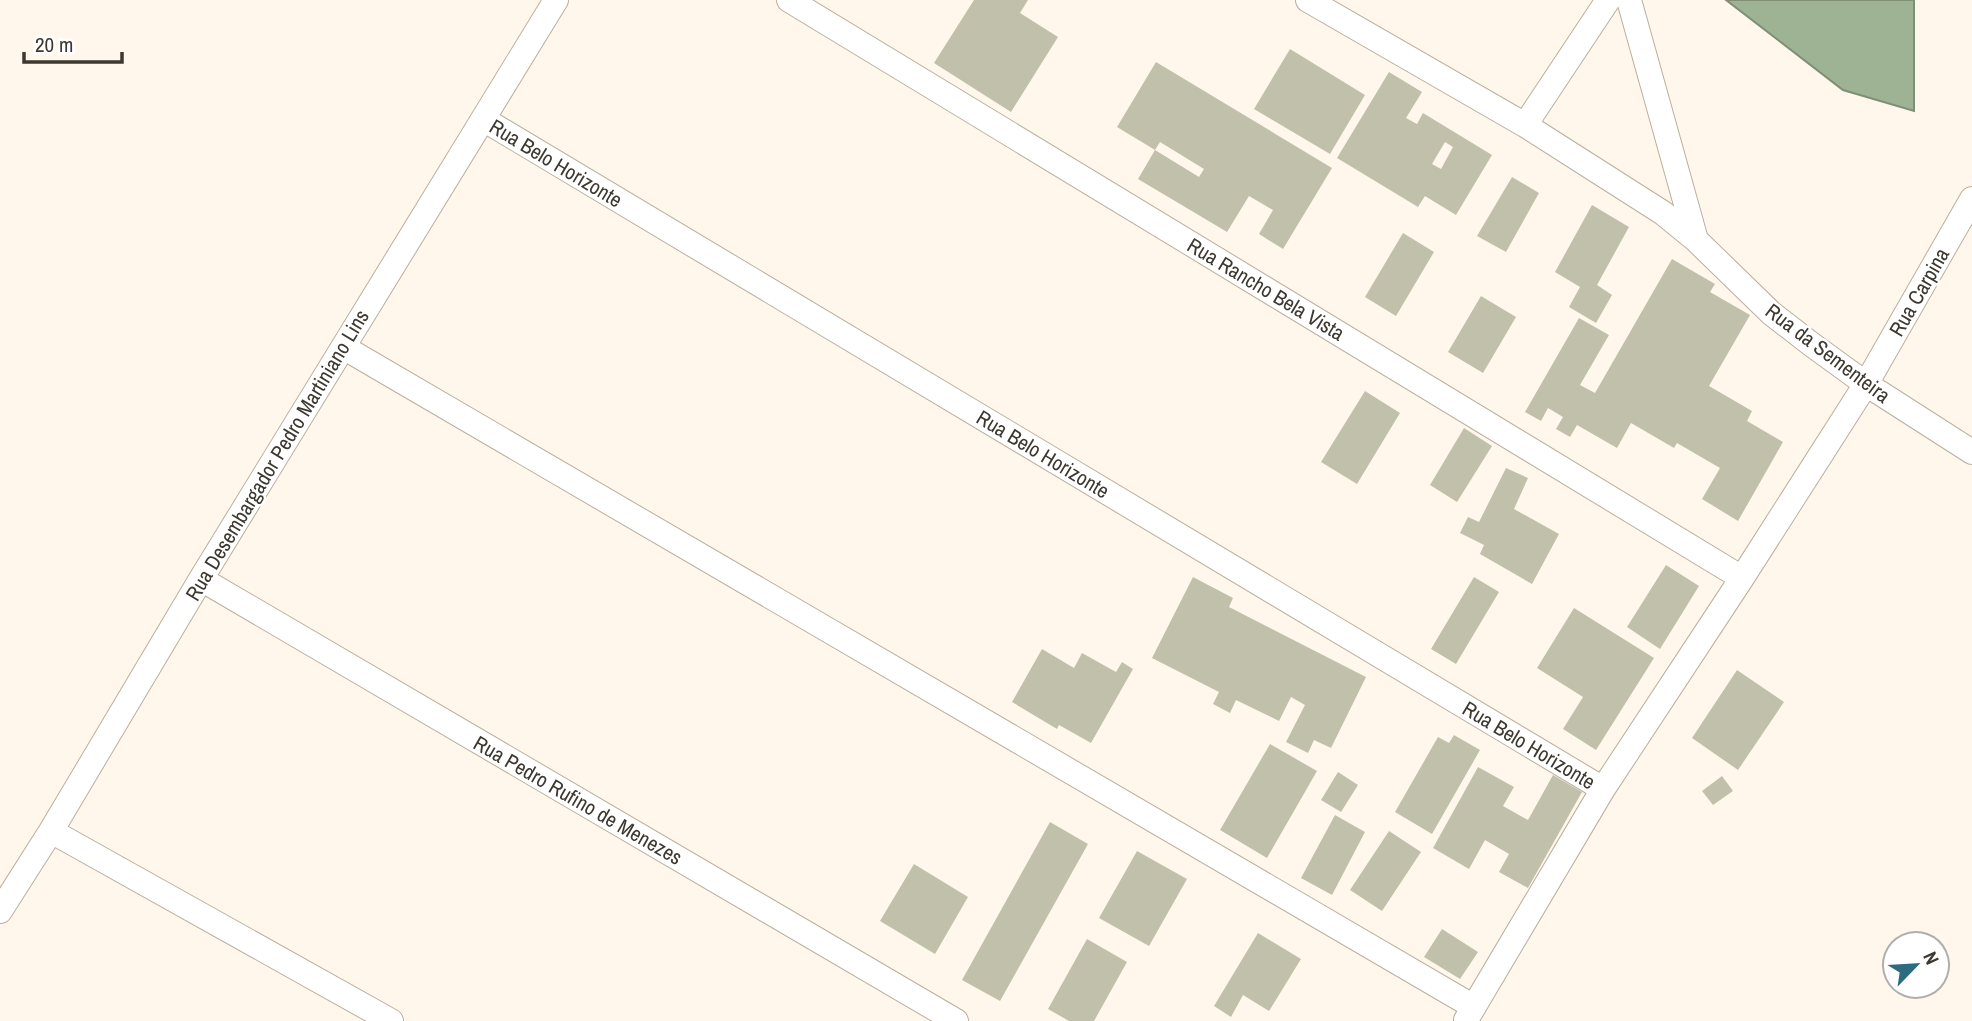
<svg xmlns="http://www.w3.org/2000/svg" width="1972" height="1021" font-family="'Archivo Narrow',sans-serif">
<style>
.water{fill:#9db393;stroke:#808e75;stroke-width:2}
.building{fill:#c1c1ab;fill-rule:evenodd}
.lines{fill:none;stroke-linecap:round;stroke-linejoin:round}
.street-casing{stroke:#bbaf9c;stroke-width:26}
.street{stroke:#fff;stroke-width:24}
.labels{text-anchor:middle;dominant-baseline:central;stroke-width:5;stroke-linejoin:round;paint-order:stroke}
.street-label{font-size:21px;fill:#3d3830;stroke:#fff}
</style>
<rect width="100%" height="100%" fill="#fff7eb"/>
<path class="water" d="M1726,0H1914V111L1843,90Z"/>
<path class="building" d="M974,0H1028L1020,13L1058,37L1011,112L934,63Z
M1290,49L1365,95L1330,154L1254,109Z
M1156,62L1332,168L1283,249L1259,234L1273,210L1249,196L1227,232L1138,179L1155,150L1199,177L1204,169L1160,142L1155,150L1117,127Z
M1389,72L1422,92L1406,118L1417,124L1423,113L1492,155L1456,215L1425,196L1418,207L1337,158ZM1445,142L1453,147L1441,169L1432,164Z
M1512,177L1539,193L1506,252L1477,236Z
M1592,205L1629,227L1597,285L1612,295L1596,323L1569,307L1580,287L1555,272Z
M1403,233L1434,252L1396,316L1365,297Z
M1672,259L1715,284L1710,292L1750,315L1709,386L1752,411L1747,421L1783,442L1738,521L1702,499L1720,468L1677,443L1674,448L1631,423L1617,448L1577,425L1570,437L1556,429L1563,417L1548,408L1541,421L1525,412L1579,318L1609,335L1580,385L1595,393Z
M1481,296L1516,317L1483,373L1448,352Z
M1365,391L1400,413L1357,484L1321,462Z
M1464,428L1492,446L1457,502L1430,485Z
M1506,468L1528,478L1514,509L1559,534L1532,584L1480,554L1484,545L1460,533L1468,517L1479,522Z
M1666,565L1699,586L1660,649L1627,627Z
M1193,577L1233,598L1229,607L1366,677L1331,748L1314,740L1308,753L1286,742L1305,705L1291,697L1279,721L1236,700L1230,713L1213,704L1219,692L1152,658Z
M1474,577L1499,592L1456,664L1431,649Z
M1574,608L1654,658L1596,750L1563,729L1583,697L1537,668Z
M1042,649L1074,668L1082,653L1116,672L1122,662L1133,669L1091,743L1059,725L1057,729L1012,702Z
M1737,670L1784,702L1738,770L1692,738Z
M1454,735L1480,750L1432,834L1395,812L1438,737L1449,743Z
M1270,744L1317,771L1267,858L1220,830Z
M1478,767L1514,787L1503,806L1528,820L1553,775L1582,792L1528,888L1499,872L1509,854L1485,840L1469,869L1433,848Z
M1338,772L1358,785L1341,812L1321,800Z
M1722,776L1733,791L1713,805L1702,791Z
M1335,815L1365,832L1332,895L1301,878Z
M1050,822L1088,844L1000,1001L962,980Z
M1389,831L1421,852L1382,911L1350,890Z
M1137,851L1187,879L1149,946L1099,918Z
M914,864L968,897L935,954L880,921Z
M1442,929L1478,952L1460,979L1424,957Z
M1258,933L1301,959L1269,1011L1243,995L1231,1017L1214,1006Z
M1087,939L1127,962L1094,1021H1069L1048,1009Z"/>
<g class="lines">
<g class="street-casing">
<path id="street" d="M789,0L1742,578
M1308,0L1525,125L1663,213L1696,240L1771,313L1811,344L1866,384L1972,452
M1629,0L1696,240
M483,119L1603,789
M1525,125L1608,0
M343,347L1474,1007
M201,579L956,1021
M51,831L391,1021
M0,911L51,831L201,579L556,0
M1466,1020L1603,789L1742,578L1866,384L1972,199"/>
</g>
<use href="#street" class="street"/>
</g>
<g class="labels">
<g class="street-label">
<text transform="translate(556 163) rotate(31)">Rua Belo Horizonte</text>
<text transform="translate(1266 289) rotate(31)">Rua Rancho Bela Vista</text>
<text transform="translate(1919 292) rotate(-60)">Rua Carpina</text>
<text transform="translate(1828 353) rotate(37)">Rua da Sementeira</text>
<text transform="translate(1043 454) rotate(31)">Rua Belo Horizonte</text>
<text transform="translate(277 455) rotate(-59)">Rua Desembargador Pedro Martiniano Lins</text>
<text transform="translate(1529 745) rotate(31)">Rua Belo Horizonte</text>
<text transform="translate(578 800) rotate(30)">Rua Pedro Rufino de Menezes</text>
</g>
</g>
<g transform="translate(1916 965) rotate(65)"><circle r="33" fill="#ffffff" stroke="#b1afac" stroke-width="2"/>
<path d="M0-5L12 26L0 18L-12 26Z" fill="#2c6b80"/>
<text y="-10" font-size="19" font-weight="bold" text-anchor="middle" fill="#3d3830">N</text>
</g>
<path d="M24 52v10h98v-10" fill="none" stroke="#3d3830" stroke-width="3.5"/>
<text x="35" y="52" font-size="21" fill="#3d3830" stroke="#ffffff" stroke-width="5" paint-order="stroke">20 m</text>
</svg>
